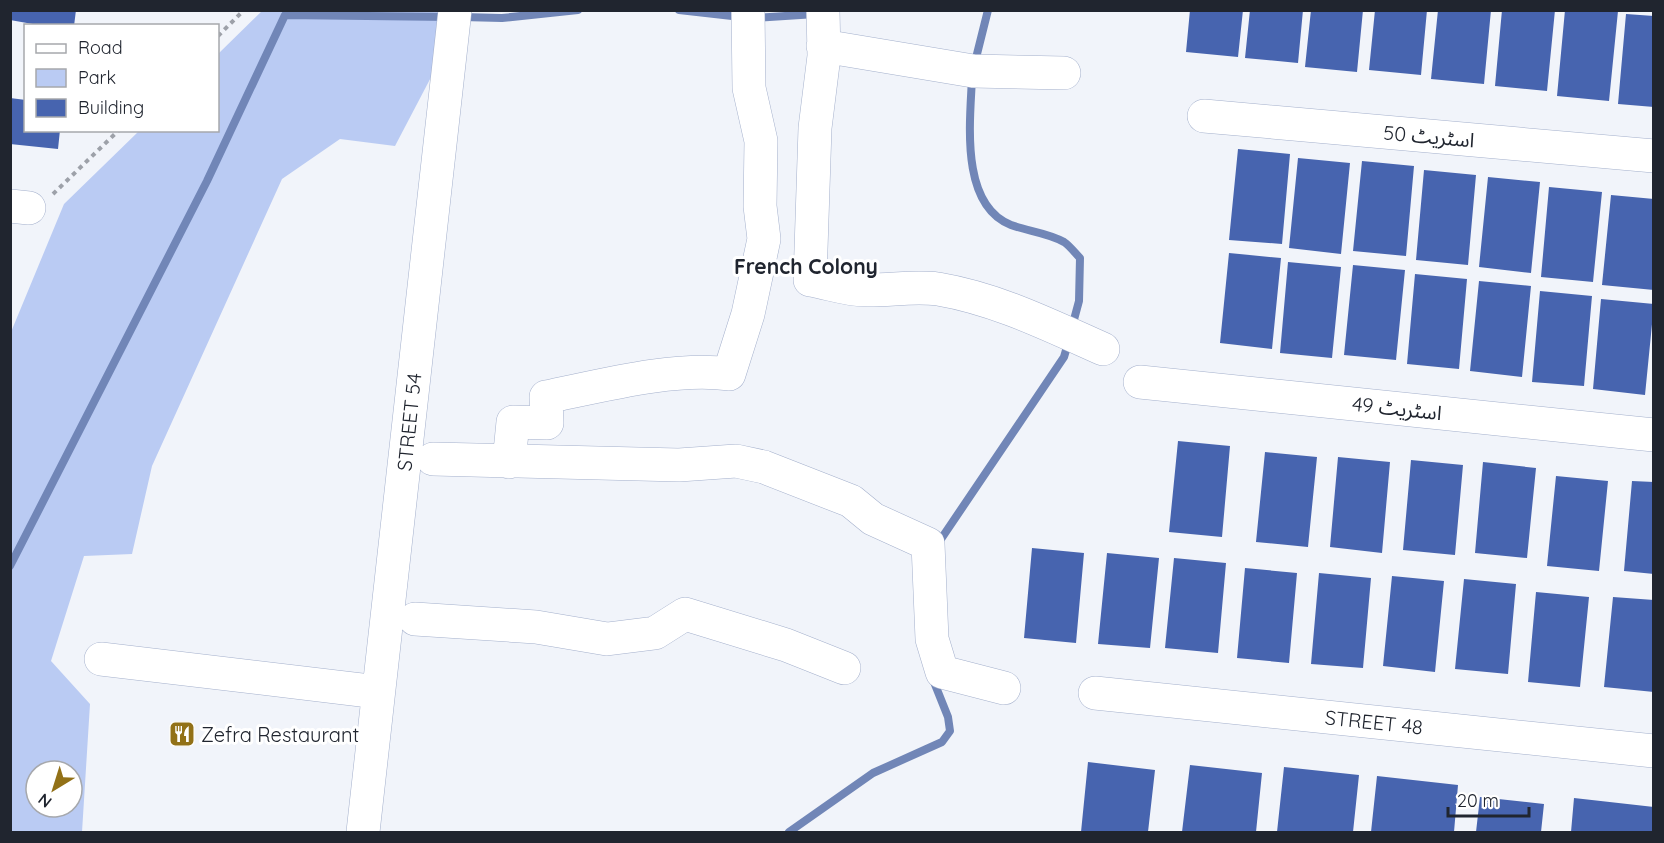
<svg xmlns="http://www.w3.org/2000/svg" width="1664" height="843" font-family="Quicksand,'Noto Sans Arabic',sans-serif">
<style>
.green{fill:#bacbf3;fill-rule:evenodd}
.lines{fill:none;stroke-linecap:round;stroke-linejoin:round}
.stream{stroke:#7186b7;stroke-width:8}
.building{fill:#4764af}
.minor-casing{stroke:#a4b0cc;stroke-width:34}
.path{stroke:#9da1a9;stroke-width:4;stroke-dasharray:4.5 4.5;stroke-linecap:butt}
.minor{stroke:#fff;stroke-width:33}
.labels{text-anchor:middle;dominant-baseline:central;stroke-width:6;stroke-linejoin:round;paint-order:stroke}
.street-label{font-size:20px;fill:#20252f;stroke:#fff}
.poi-label{font-size:20px;fill:#20252f;stroke:#fff;text-anchor:start}
.neighbourhood-label{font-size:21px;font-weight:bold;fill:#20252f;stroke:#fff}
</style>
<rect width="100%" height="100%" fill="#f1f4fa"/>
<path class="green" d="M262,11H438L439,62L395,146L340,139L282,179L152,466L132,554L84,556L51,661L90,704L82,832H11V332L64,204L139,131L218,130V54ZM36,771H72V807H36Z"/>
<g class="lines">
<path class="stream" d="M679,10L741,17
M462,17L502,18L578,10
M754,18L816,14
M974,66L988,10
M972,78C970,122 960,205 1011,225C1027,231 1049,233 1064,242C1070,246 1075,253 1080,258L1079,301L1072,327
M937,545L1064,357L1069,340
M10,566L207,181L285,15L449,17
M789,832L873,773L942,742L950,731L948,717L932,677"/>
</g>
<path class="building" d="M10,10H76L74,26H44L10,20Z
M1190,10H1243L1238,57L1186,52Z
M1250,10H1303L1298,63L1245,58Z
M1311,10H1363L1357,72L1305,67Z
M1375,10H1427L1421,75L1369,70Z
M1438,10H1491L1484,84L1431,79Z
M1502,10H1555L1547,91L1495,86Z
M1565,10L1618,11L1609,101L1557,96Z
M1626,14L1654,16V107L1618,104Z
M10,98L26,100V130H60L58,149L10,144Z
M1238,149L1290,154L1282,244L1229,240Z
M1298,158L1350,163L1341,254L1289,248Z
M1362,161L1414,166L1406,256L1353,251Z
M1424,170L1476,175L1468,265L1416,260Z
M1488,177L1540,182L1531,273L1479,267Z
M1549,187L1602,192L1593,282L1541,277Z
M1611,195L1654,199V290L1602,285Z
M1229,253L1281,258L1272,349L1220,343Z
M1288,262L1341,267L1332,358L1280,353Z
M1353,265L1405,270L1396,360L1344,355Z
M1415,274L1467,279L1459,369L1407,364Z
M1479,281L1531,286L1522,377L1470,371Z
M1540,291L1592,296L1584,386L1532,382Z
M1601,299L1654,304L1645,395L1593,389Z
M1178,441L1230,446L1222,537L1169,532Z
M1265,452L1317,457L1308,547L1256,542Z
M1338,457L1390,462L1382,553L1330,547Z
M1411,460L1463,465L1455,555L1403,550Z
M1483,462L1536,468L1527,558L1475,553Z
M1556,476L1608,481L1599,571L1547,566Z
M1632,481L1654,482V574L1624,571Z
M1032,548L1084,553L1076,643L1024,638Z
M1107,553L1159,558L1150,648L1098,644Z
M1174,558L1226,563L1218,653L1165,648Z
M1245,568L1297,573L1289,663L1237,658Z
M1319,573L1371,578L1363,668L1311,664Z
M1392,576L1444,581L1435,672L1383,666Z
M1464,579L1516,584L1508,674L1455,669Z
M1536,592L1589,597L1580,687L1528,682Z
M1613,597L1654,600V692L1604,687Z
M1088,762L1155,770L1148,832H1081Z
M1190,765L1262,773L1256,832H1182Z
M1284,767L1359,775L1353,832H1277Z
M1377,776L1458,785L1454,832H1371Z
M1480,797L1544,804L1541,832H1476Z
M1574,798L1654,807V832H1571Z"/>
<g class="lines">
<g class="minor-casing">
<path id="minor" d="M823,10L824,56L815,128L810,280C829,283 850,291 869,290C893,290 914,286 938,289C997,299 1049,325 1103,349
M823,46L973,71L1064,73
M1204,116L1654,156
M10,206L29,208
M1140,382L1654,435
M433,459L679,465L736,461L764,467L851,501L873,519L928,544L932,639L942,672L1004,688
M509,462L513,422L547,423L546,397C600,386 676,366 729,374L748,314L764,239L760,206L761,141L749,88L748,10
M415,619L536,627L607,639L655,633L685,614L786,645L844,668
M101,659L378,692
M1095,693L1654,751
M363,832L455,10"/>
</g>
<path class="path" d="M218,36L244,10
M53,194L119,130"/>
<use href="#minor" class="minor"/>
</g>
<defs>
<g id="restaurant-square" transform="scale(1.35)"><rect x="-9" y="-9" width="18" height="18" rx="4" fill="#927117" stroke="#fff"/><path d="M-5-6h1v4h1v-4h1v4h1v-4h1v5L-1.5 .5V6h-2V.5L-5-1ZM5-6V6H3V1.5H1.5Q1.5-4 5-6Z" fill="#fff"/></g>
</defs>
<g fill-rule="evenodd">
<use href="#restaurant-square" x="182" y="734"/>
</g>
<g class="labels">
<g class="street-label">
<text transform="translate(1429 136) rotate(5)">اسٹریٹ 50</text>
<text transform="translate(1397 408) rotate(6)">اسٹریٹ 49</text>
<text transform="translate(409 422) rotate(-84)">STREET 54</text>
<text transform="translate(1374 722) rotate(6)">STREET 48</text>
</g>
<g class="poi-label">
<text x="201" y="734">Zefra Restaurant</text>
</g>
<g class="neighbourhood-label">
<text x="806" y="266">French Colony</text>
</g>
</g>
<rect width="1664" height="843" fill="none" stroke="#20252f" stroke-width="24"/>
<rect x="24" y="24" width="195" height="108" fill="#ffffff" stroke="#a6a8ac" stroke-width="1.5"/>
<rect x="36" y="44" width="30" height="9" fill="#ffffff" stroke="#a6a8ac" stroke-width="1.5"/>
<text x="78" y="54" font-size="18" fill="#20252f">Road</text>
<rect x="36" y="69" width="30" height="18" fill="#bacbf3" stroke="#a6a8ac" stroke-width="1.5"/>
<text x="78" y="84" font-size="18" fill="#20252f">Park</text>
<rect x="36" y="99" width="30" height="18" fill="#4764af" stroke="#a6a8ac" stroke-width="1.5"/>
<text x="78" y="114" font-size="18" fill="#20252f">Building</text>
<g transform="translate(54 789) rotate(218)"><circle r="28" fill="#ffffff" stroke="#a6a8ac" stroke-width="1.5"/>
<path d="M0-4.5L10 22L0 15L-10 22Z" fill="#927117"/>
<text y="-9" font-size="16" font-weight="bold" text-anchor="middle" fill="#20252f">N</text>
</g>
<path d="M1448 807v9h81v-9" fill="none" stroke="#20252f" stroke-width="3"/>
<text x="1457" y="807" font-size="18" fill="#20252f" stroke="#ffffff" stroke-width="4.5" paint-order="stroke">20 m</text>
</svg>
